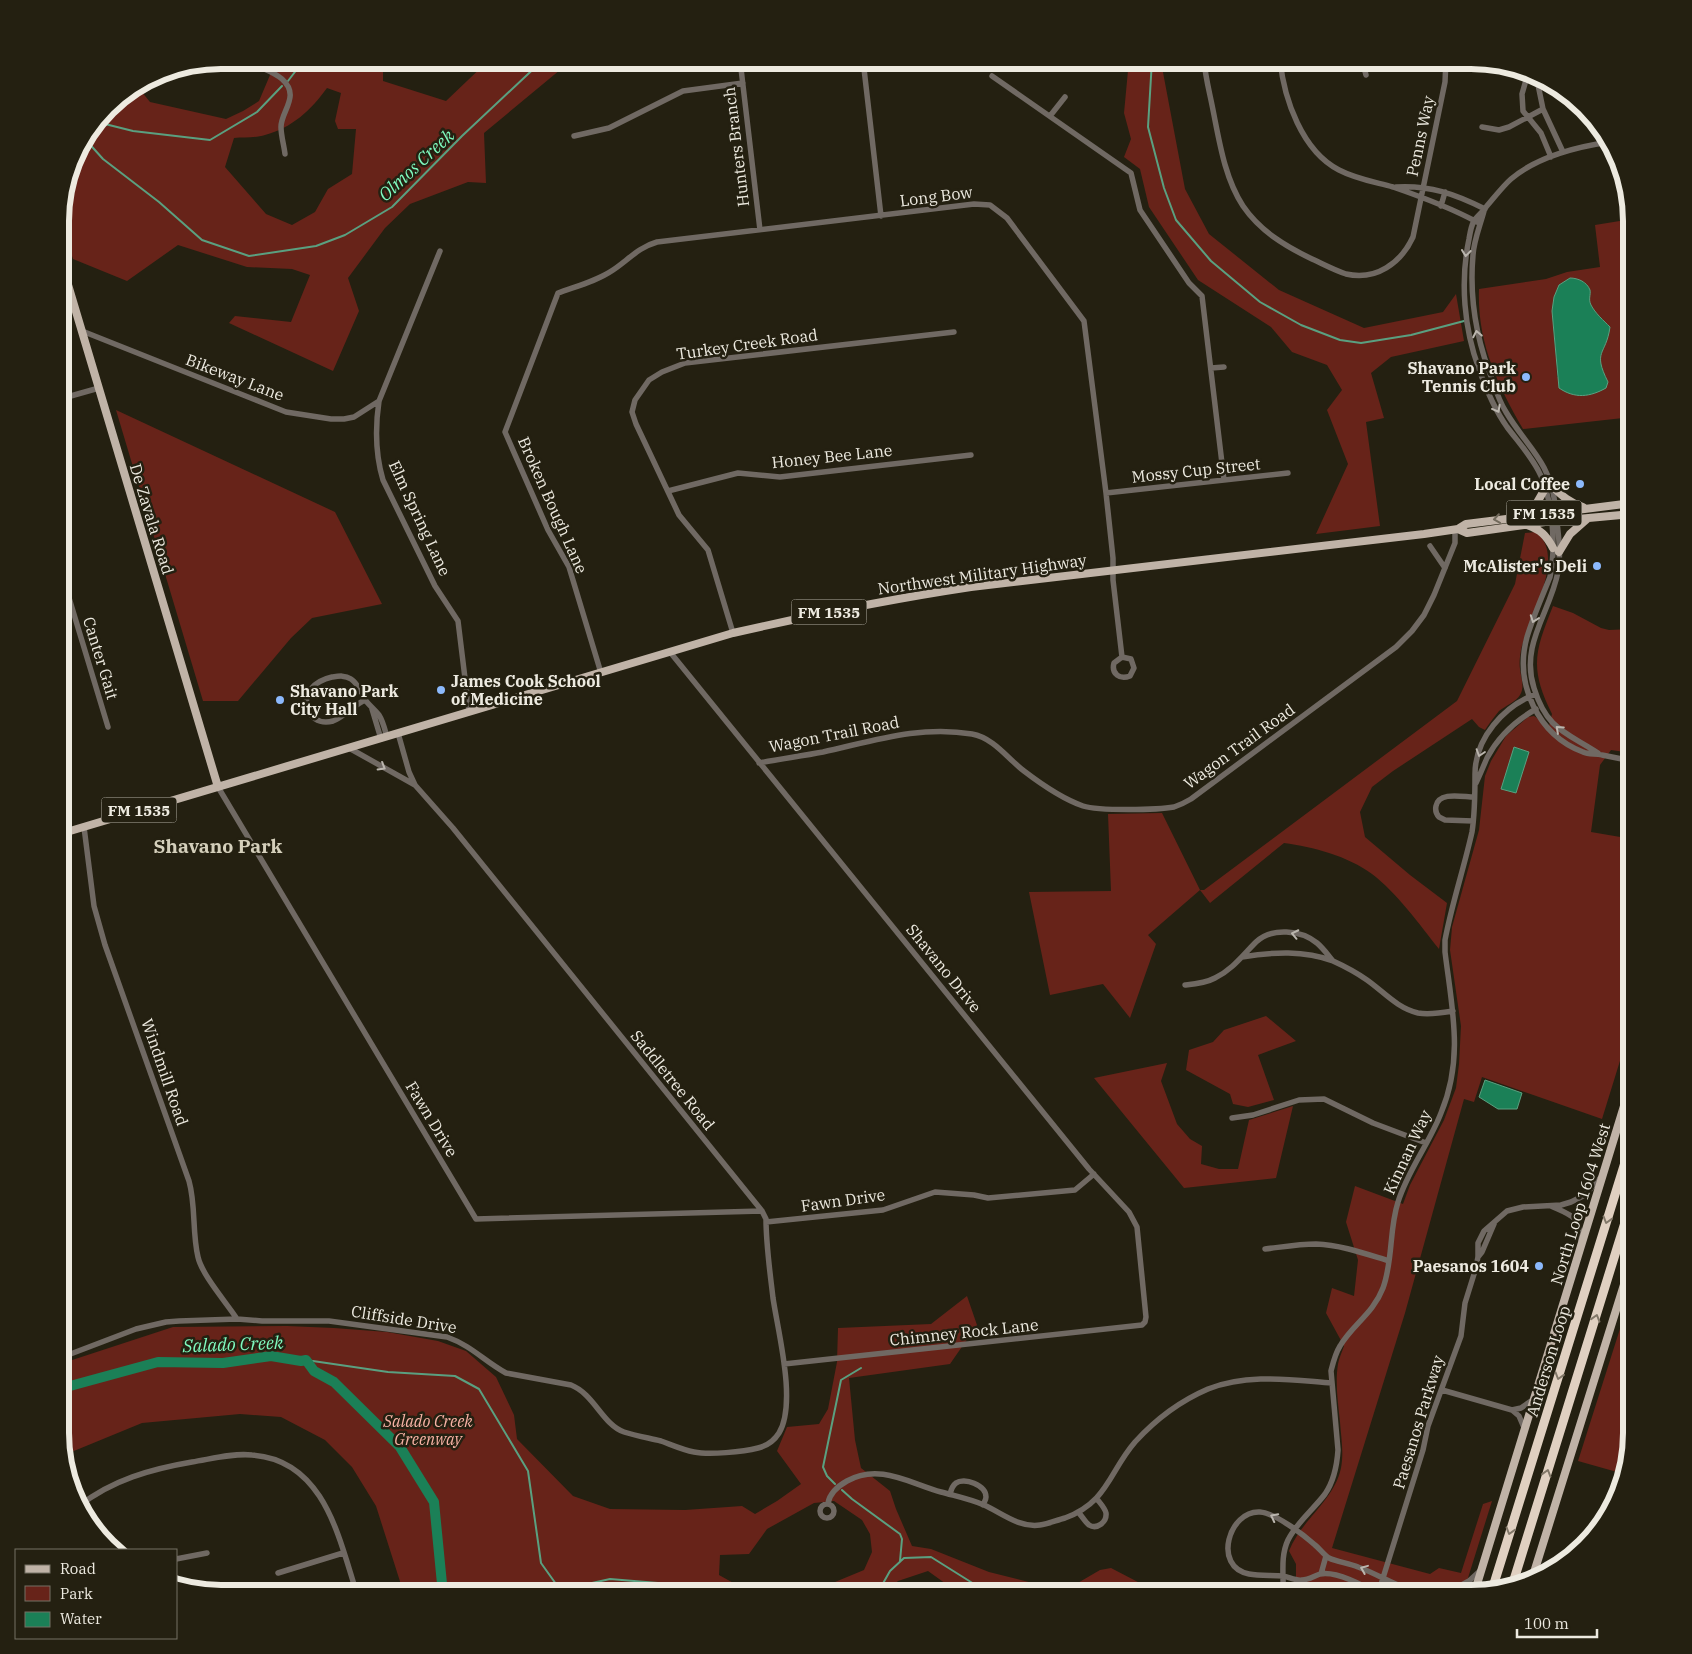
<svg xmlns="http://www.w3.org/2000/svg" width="1692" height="1654" font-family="'IBM Plex Serif',serif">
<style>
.green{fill:#672319;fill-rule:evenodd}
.water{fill:#1b8057;stroke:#5aa080}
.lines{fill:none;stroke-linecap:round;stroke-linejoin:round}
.stream{stroke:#5aa080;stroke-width:2}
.river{stroke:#1b8057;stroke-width:10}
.minor{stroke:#706963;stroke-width:5.5}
.major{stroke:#c0b3a7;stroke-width:8}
.highway{stroke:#e0d0c1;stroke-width:9}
.oneway{stroke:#bbb6ae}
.oneway2{stroke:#726a5c}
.oneway3{stroke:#827869}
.poi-dot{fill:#8cb9fc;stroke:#242011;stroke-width:2}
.labels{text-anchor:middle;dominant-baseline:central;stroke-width:5;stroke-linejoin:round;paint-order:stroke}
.shield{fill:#242011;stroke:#b1ada2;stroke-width:1}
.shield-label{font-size:15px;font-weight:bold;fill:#edeae0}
.street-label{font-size:16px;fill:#edeae0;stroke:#242011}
.poi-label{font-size:16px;font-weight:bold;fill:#edeae0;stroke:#242011;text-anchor:end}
.park-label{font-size:16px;font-style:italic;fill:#f8b2a5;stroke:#242011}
.water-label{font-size:18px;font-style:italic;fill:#7ffabf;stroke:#242011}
.quarter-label{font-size:19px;font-weight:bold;fill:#d4cfbb;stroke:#242011}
.rim{fill:none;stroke:#edeae0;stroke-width:6}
</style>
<rect width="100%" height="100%" fill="#242011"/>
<path class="green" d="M254,60H383V81L446,101L489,60H572L484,133L486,183L468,182L410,204L385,228L348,278L359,311L333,371L229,323L235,316L291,322L310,275L292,269L247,267L178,245L127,281L73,259L60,219V210L77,149L114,100L137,86L150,102L226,119L243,111L259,101L273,68ZM327,88L341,93L335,121L338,129H356L352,174L328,189L315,212L292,225L266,214L225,167L234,138C244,137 256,138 265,135C292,128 311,110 327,88Z
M1129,60H1163L1162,67L1185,189L1209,234L1279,290L1364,328L1443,312L1456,294L1464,341L1391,357L1371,373L1384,418L1366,422L1380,526L1316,534L1348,464L1327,410L1342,390L1327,365L1292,352L1271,327L1198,280L1149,207L1140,169L1124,157L1131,139L1124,113Z
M1632,219V417L1523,429C1497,384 1477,342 1479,289L1546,279L1567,272L1600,267L1595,225ZM1583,281C1595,293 1585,294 1591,306C1595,313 1604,321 1610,327C1608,339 1597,351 1600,363C1601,370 1605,376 1608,382L1557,377C1557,350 1550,323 1554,297Z
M116,410L335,512L382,604L312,618L291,638L238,701H203Z
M1536,532C1568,557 1527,620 1521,650C1520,656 1519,663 1520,669C1521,678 1525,687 1520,695C1516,702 1505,706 1499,711C1494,717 1489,724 1485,730L1479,727L1472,719L1393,771L1372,787L1360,812L1365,837L1410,875L1447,903L1439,949C1420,925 1396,892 1372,874C1348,856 1313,847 1284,843L1210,903L1200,890L1148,935L1156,944L1130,1018L1103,984L1050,995L1029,892L1111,891L1108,814L1162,813L1200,890H1204L1457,701L1515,584L1525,533Z
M1553,606L1573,613L1601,628L1609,630L1632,629V753L1611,750L1600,765L1591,832L1632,839V1022L1602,1119L1482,1077L1474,1102L1464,1099L1405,1313L1332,1548L1430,1574L1439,1568L1461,1573L1483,1504L1492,1501L1463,1594H1288V1588L1296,1583V1564L1289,1551C1301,1520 1334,1501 1341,1468C1344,1452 1341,1437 1340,1422C1338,1403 1335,1383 1338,1364C1339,1358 1342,1352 1344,1346L1326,1313L1332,1288L1354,1296L1358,1260L1346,1222L1355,1186L1403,1204L1410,1185L1444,1120L1456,1088L1459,1064L1461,1026L1450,950L1452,927L1479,830L1485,776L1491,761L1506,736L1528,717L1534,716L1537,718L1548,730L1552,714C1529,668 1535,651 1553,606Z
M1266,1016L1296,1041L1258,1055L1274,1100L1248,1107L1233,1104L1230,1094L1186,1070L1189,1050L1213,1042L1224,1030Z
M1167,1063L1161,1081L1177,1124L1190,1139L1202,1146L1201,1164L1219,1169H1238L1249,1120L1293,1106L1276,1178L1184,1188L1094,1078Z
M1632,1291V1434L1624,1474L1578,1461Z
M967,1296L977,1325L950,1364L849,1378L855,1440L861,1468L890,1491L896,1509L912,1546L931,1549L989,1572L1064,1591L1100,1570L1111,1568L1161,1594H960L928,1571L898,1581L884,1594H806L864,1570L872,1552L870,1534L862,1520L834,1501L814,1503L767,1529L749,1554L720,1555L719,1575L737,1585L803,1594H404L376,1506L352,1467L325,1440L281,1417L240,1414L142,1423L69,1453L65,1458L60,1434V1364L173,1327L287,1326L334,1328L387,1332L438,1341L466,1351L496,1377L514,1415L517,1439L573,1496L610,1509L685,1510L742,1506L755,1514L777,1501L801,1484L777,1451L787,1427L819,1424L828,1409L837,1362L838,1328L931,1324Z"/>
<path class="water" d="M1570,278C1578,278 1587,282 1590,290C1591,295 1588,299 1591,305C1595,313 1604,321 1610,327C1606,356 1592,350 1608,382L1606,388C1590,397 1575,399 1559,388L1552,311L1554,297L1559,285Z
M1514,747L1529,752L1516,793L1501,789Z
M1485,1080L1522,1093L1517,1109H1498L1479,1097Z"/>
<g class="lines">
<path class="stream" d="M1152,60L1148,127L1164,188L1176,220L1211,261L1260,302L1301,325L1340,340L1361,343L1411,335L1464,321
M288,81L304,60
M97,122L133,131L210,140L257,112L282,86
M85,139L103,159L159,202L202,240L249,256L316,246L345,235L392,207L462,136L543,60
M306,1360L388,1372L455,1376L479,1389L528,1471L541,1563L556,1584L574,1587L610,1579L706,1587L733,1594
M835,1484L827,1476L823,1467L841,1380L861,1368
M842,1490L852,1499L900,1534L902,1539L900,1561
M877,1594L890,1571L904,1558L931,1557L990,1594"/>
<path class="river" d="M60,1392L70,1386L158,1362L223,1363L271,1356L301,1361L306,1360L314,1371L334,1382L400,1447L434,1502L443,1594"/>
<path class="minor" d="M247,60C258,68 272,70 282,79C301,96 281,111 281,127C281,136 284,145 285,154
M740,60L760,230
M863,60L881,216
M1204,60C1205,75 1209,90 1212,105C1219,139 1224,177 1243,206C1260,231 1285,246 1312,259C1323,264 1334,270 1346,274C1376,281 1401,263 1413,237L1445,82L1446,60
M1280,60C1284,99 1302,151 1339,170C1356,179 1375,182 1393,187C1422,197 1451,208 1477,222
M1362,60L1366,75
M1528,73L1522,94L1523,111L1541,133L1551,157
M1536,75L1543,109L1563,152
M992,76L1131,173L1140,210L1189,283L1202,296L1224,480
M1050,116L1065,97
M1482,127L1499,130L1509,127L1543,109
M574,136L609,128L683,91L743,83
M1609,142C1576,147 1538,156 1511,179C1502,187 1494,198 1486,207C1483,212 1477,216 1474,221C1471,226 1470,233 1469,239C1460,281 1464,329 1479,369C1486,389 1495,410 1507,427C1519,443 1533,458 1541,476C1553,503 1556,549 1550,577C1542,597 1533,617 1527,637C1514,684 1538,735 1583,752C1589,755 1596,753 1602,755C1612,757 1622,759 1632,761
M1396,187C1430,185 1455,194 1485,209
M1441,206L1445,192
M1484,211C1480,226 1474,240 1473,255C1469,300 1477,343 1494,384C1497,394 1501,404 1506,412C1526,446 1550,461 1555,504C1557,526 1562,551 1558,572C1550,613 1520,644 1534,688C1547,730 1566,732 1598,753
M440,251L379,401C375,428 375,453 383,480L435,586L458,621L469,711
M82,331L286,412L331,419H344L354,417L379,401
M1211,368L1224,367
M60,399L99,388
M668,491L738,473L780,477L971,455
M1106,493L1288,473
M1430,546L1445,568
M60,568L108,727
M733,633L708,550L679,515L636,424L632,412L635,400L649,380L662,372L685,363L954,332
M670,652L1089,1169L1129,1212L1137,1227L1146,1317L1145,1322L1142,1325L784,1364
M601,673L569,567L548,530L505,432L558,293C577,286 597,281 613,270C628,260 639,247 657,242L974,204L990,205L1007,218L1084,321L1106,493L1113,558V580L1122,657L1114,663C1111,674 1120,680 1130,676L1134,668L1131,659L1122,657
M365,700C354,705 344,717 333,721C304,729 292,686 332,677C339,676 345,675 351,679C359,684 361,694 366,701C370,706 375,710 379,715C383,721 385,730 387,737
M372,709L381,739
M349,748L415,785
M759,763C780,759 802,756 823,752C873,741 920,725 972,734C994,738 1008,759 1024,771C1041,784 1063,799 1083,806C1098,811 1158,810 1174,807C1180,805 1186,802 1191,799L1396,647L1412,631L1424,615L1434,595L1455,543V530
M1476,783C1480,775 1483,767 1487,758C1498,737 1515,721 1536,709
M218,787L476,1219L762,1211
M1473,821L1445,820L1439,817C1436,814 1435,811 1436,806C1439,791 1463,797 1474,797
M84,827L94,906L105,945L189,1181C196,1206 192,1232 198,1257C202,1275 226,1302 237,1319
M1242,957C1273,952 1304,950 1333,961C1344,966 1357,973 1367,980C1384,992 1397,1008 1418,1013C1430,1015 1441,1013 1453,1011
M1185,985C1195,984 1206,983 1215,978C1232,970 1243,955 1256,942C1272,927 1301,930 1317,943C1323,948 1328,955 1333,961
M1232,1118L1253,1115L1299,1100L1324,1099L1373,1123L1426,1143
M1551,1206C1571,1215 1580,1216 1581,1240
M766,1222L883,1210L935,1192L974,1195L988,1198L1075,1190L1094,1174
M1265,1249C1282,1247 1299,1244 1316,1244C1342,1245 1366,1254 1389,1261
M1478,1257L1482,1252L1494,1224
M60,1358L136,1329L166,1322L179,1321L237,1319L262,1321H329L447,1337C472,1346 484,1361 506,1373L571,1385C594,1394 603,1425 624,1432C636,1436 649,1438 661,1441C672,1445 683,1450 694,1452C709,1455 743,1452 758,1448C766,1446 774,1441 779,1433C797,1403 778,1332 773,1298C770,1272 766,1245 766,1219L762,1211L453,828L415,785L409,772L398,733
M1442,1390L1512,1410L1519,1416L1525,1430
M1512,1410L1521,1408L1534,1399
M950,1494C951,1490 952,1486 956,1483C964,1477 986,1485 986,1497C986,1500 984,1502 983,1505
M828,1503C830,1493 838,1486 847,1481C879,1463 909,1483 941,1492C955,1496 970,1499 984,1505C1002,1513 1019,1528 1040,1525C1048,1524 1057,1520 1065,1518C1108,1502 1109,1472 1135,1442C1156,1419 1180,1401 1208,1389C1248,1373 1291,1380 1332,1383
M820 1511a7 7 0 1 1 14 0a7 7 0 1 1-14 0Z
M79,1506C112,1480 151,1469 192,1462C211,1459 232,1453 252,1455C325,1460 339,1539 357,1594
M1078,1512C1082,1516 1085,1522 1089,1525C1097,1530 1107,1522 1106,1513C1105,1508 1100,1503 1097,1499
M176,1559L207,1553
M278,1573L343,1553
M1321,1574L1326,1556
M1283,1594C1284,1576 1280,1557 1288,1540C1297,1522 1313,1510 1325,1494C1334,1481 1337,1465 1338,1450L1331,1371C1333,1363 1335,1354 1340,1346C1352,1325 1373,1314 1383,1288C1393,1261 1389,1230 1398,1202C1408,1170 1429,1144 1441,1113C1464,1058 1452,1009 1445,952V940C1452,903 1464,868 1472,832C1475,813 1475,793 1475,774C1475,738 1504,706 1536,694
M1377,1594C1363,1585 1337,1571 1320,1574C1314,1576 1308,1580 1302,1580C1296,1581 1289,1577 1283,1576C1272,1575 1260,1576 1249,1574C1212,1567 1229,1510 1260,1512C1275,1513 1304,1535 1315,1545C1320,1549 1324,1555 1329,1558C1337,1562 1349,1563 1358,1567C1378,1574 1404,1591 1425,1594
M1378,1594L1423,1450L1428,1426L1461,1336L1465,1303L1475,1271L1478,1257V1243L1484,1231L1507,1211L1523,1207L1561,1205L1571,1202L1585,1195L1601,1177
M1445,1594L1469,1581L1482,1569"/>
<path class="major" d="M60,258L218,787
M1552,486C1562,496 1570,503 1583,507
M1524,515L1535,506L1546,487
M1527,525C1541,530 1546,535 1553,548
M1458,529L1467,533L1545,522L1632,514
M1559,552L1570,534L1587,519
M60,834L733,633C812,615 891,599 971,587L1424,534L1458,529L1466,524L1632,503
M1531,1582L1632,1259
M1474,1594L1632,1080"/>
<path class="highway" d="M1512,1586L1632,1200
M1492,1590L1632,1140"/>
</g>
<defs><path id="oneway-chevron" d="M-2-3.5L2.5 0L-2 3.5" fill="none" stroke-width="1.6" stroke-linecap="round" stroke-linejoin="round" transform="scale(1.25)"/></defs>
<g class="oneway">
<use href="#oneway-chevron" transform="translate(1466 253) rotate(97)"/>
<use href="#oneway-chevron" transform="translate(1477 334) rotate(-101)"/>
<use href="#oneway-chevron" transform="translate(1497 409) rotate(61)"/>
<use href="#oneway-chevron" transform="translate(1534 619) rotate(110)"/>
<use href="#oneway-chevron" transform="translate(1559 729) rotate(-138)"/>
<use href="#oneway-chevron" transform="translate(1480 753) rotate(108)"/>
<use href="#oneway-chevron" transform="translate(382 767) rotate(31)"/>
<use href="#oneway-chevron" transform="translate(1295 934) rotate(-168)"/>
<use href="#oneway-chevron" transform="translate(1274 1517) rotate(-153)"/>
<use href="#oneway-chevron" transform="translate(1364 1569) rotate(-158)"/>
</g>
<use class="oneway2" href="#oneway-chevron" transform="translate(1497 519) rotate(172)"/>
<g class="oneway3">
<use href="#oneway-chevron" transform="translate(1607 1220) rotate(107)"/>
<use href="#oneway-chevron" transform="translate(1596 1318) rotate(-73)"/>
<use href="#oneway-chevron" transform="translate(1559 1376) rotate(107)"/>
<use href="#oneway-chevron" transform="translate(1547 1473) rotate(-73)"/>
<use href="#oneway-chevron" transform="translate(1510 1531) rotate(107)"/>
</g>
<g class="poi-dot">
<circle cx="1526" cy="377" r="5"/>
<circle cx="1580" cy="484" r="5"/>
<circle cx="1597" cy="566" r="5"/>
<circle cx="441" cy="690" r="5"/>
<circle cx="280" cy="700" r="5"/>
<circle cx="1539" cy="1266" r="5"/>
</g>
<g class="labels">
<g class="shield">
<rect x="1506.5" y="500.5" width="75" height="25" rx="4"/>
<rect x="791.5" y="599.5" width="75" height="25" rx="4"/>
<rect x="101.5" y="797.5" width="75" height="25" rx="4"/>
</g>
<g class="shield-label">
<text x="1544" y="513">FM 1535</text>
<text x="829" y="612">FM 1535</text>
<text x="139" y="810">FM 1535</text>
</g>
<g class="street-label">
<text transform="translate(1420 136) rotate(-78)">Penns Way</text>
<text transform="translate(736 147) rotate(-97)">Hunters Branch</text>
<text transform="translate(936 196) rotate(-7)">Long Bow</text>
<text transform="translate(747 344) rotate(-8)">Turkey Creek Road</text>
<text transform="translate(235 377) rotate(21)">Bikeway Lane</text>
<text transform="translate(832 456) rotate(-6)">Honey Bee Lane</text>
<text transform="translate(1196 470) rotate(-6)">Mossy Cup Street</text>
<text transform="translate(553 505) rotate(66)">Broken Bough Lane</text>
<text transform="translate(420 518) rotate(65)">Elm Spring Lane</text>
<text transform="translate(152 519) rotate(73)">De Zavala Road</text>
<text transform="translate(982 574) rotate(-8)">Northwest Military Highway</text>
<text transform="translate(101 658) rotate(73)">Canter Gait</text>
<text transform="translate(834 734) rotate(-11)">Wagon Trail Road</text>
<text transform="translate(1239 746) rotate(-36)">Wagon Trail Road</text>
<text transform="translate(944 968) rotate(51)">Shavano Drive</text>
<text transform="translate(165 1072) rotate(71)">Windmill Road</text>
<text transform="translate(673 1080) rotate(51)">Saddletree Road</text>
<text transform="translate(432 1119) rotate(59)">Fawn Drive</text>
<text transform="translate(1407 1152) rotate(-65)">Kinnan Way</text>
<text transform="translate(843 1200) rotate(-8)">Fawn Drive</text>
<text transform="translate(1580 1204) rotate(-73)">North Loop 1604 West</text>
<text transform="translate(404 1319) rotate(9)">Cliffside Drive</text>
<text transform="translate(964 1332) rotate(-6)">Chimney Rock Lane</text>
<text transform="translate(1548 1361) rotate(-73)">Anderson Loop</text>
<text transform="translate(1418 1422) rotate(-73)">Paesanos Parkway</text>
</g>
<g class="poi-label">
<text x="1516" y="368">Shavano Park<tspan x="1516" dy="18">Tennis Club</tspan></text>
<text x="1570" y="484">Local Coffee</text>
<text x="1587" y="566">McAlister's Deli</text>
<text x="451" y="681" text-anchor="start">James Cook School<tspan x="451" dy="18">of Medicine</tspan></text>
<text x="290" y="691" text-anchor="start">Shavano Park<tspan x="290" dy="18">City Hall</tspan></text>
<text x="1529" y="1266">Paesanos 1604</text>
</g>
<g class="park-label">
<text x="428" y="1421">Salado Creek<tspan x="428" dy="18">Greenway</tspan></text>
</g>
<g class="water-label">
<text transform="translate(416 165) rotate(-43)">Olmos Creek</text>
<text transform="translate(233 1344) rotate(-2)">Salado Creek</text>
</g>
<g class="quarter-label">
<text x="218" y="846">Shavano Park</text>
</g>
</g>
<path d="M0 0H1692V1654H0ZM221 69H1471A152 152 0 0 1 1623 221V1433A152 152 0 0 1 1471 1585H221A152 152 0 0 1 69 1433V221A152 152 0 0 1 221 69Z" fill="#242011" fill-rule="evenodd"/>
<path class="rim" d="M221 69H1471A152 152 0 0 1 1623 221V1433A152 152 0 0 1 1471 1585H221A152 152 0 0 1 69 1433V221A152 152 0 0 1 221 69Z"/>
<rect x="15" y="1549" width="162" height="90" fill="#242011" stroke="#747164"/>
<rect x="25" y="1565" width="25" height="8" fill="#c0b3a7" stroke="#747164"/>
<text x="60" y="1574" font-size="15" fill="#edeae0">Road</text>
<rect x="25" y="1586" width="25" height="15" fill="#672319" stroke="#747164"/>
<text x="60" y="1599" font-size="15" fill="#edeae0">Park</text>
<rect x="25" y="1612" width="25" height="15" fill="#1b8057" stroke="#747164"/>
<text x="60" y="1624" font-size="15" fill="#edeae0">Water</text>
<path d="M1517 1629v8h80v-8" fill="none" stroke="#edeae0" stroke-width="2.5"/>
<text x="1524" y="1629" font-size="15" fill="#edeae0" stroke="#242011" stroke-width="4" paint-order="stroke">100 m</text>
</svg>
